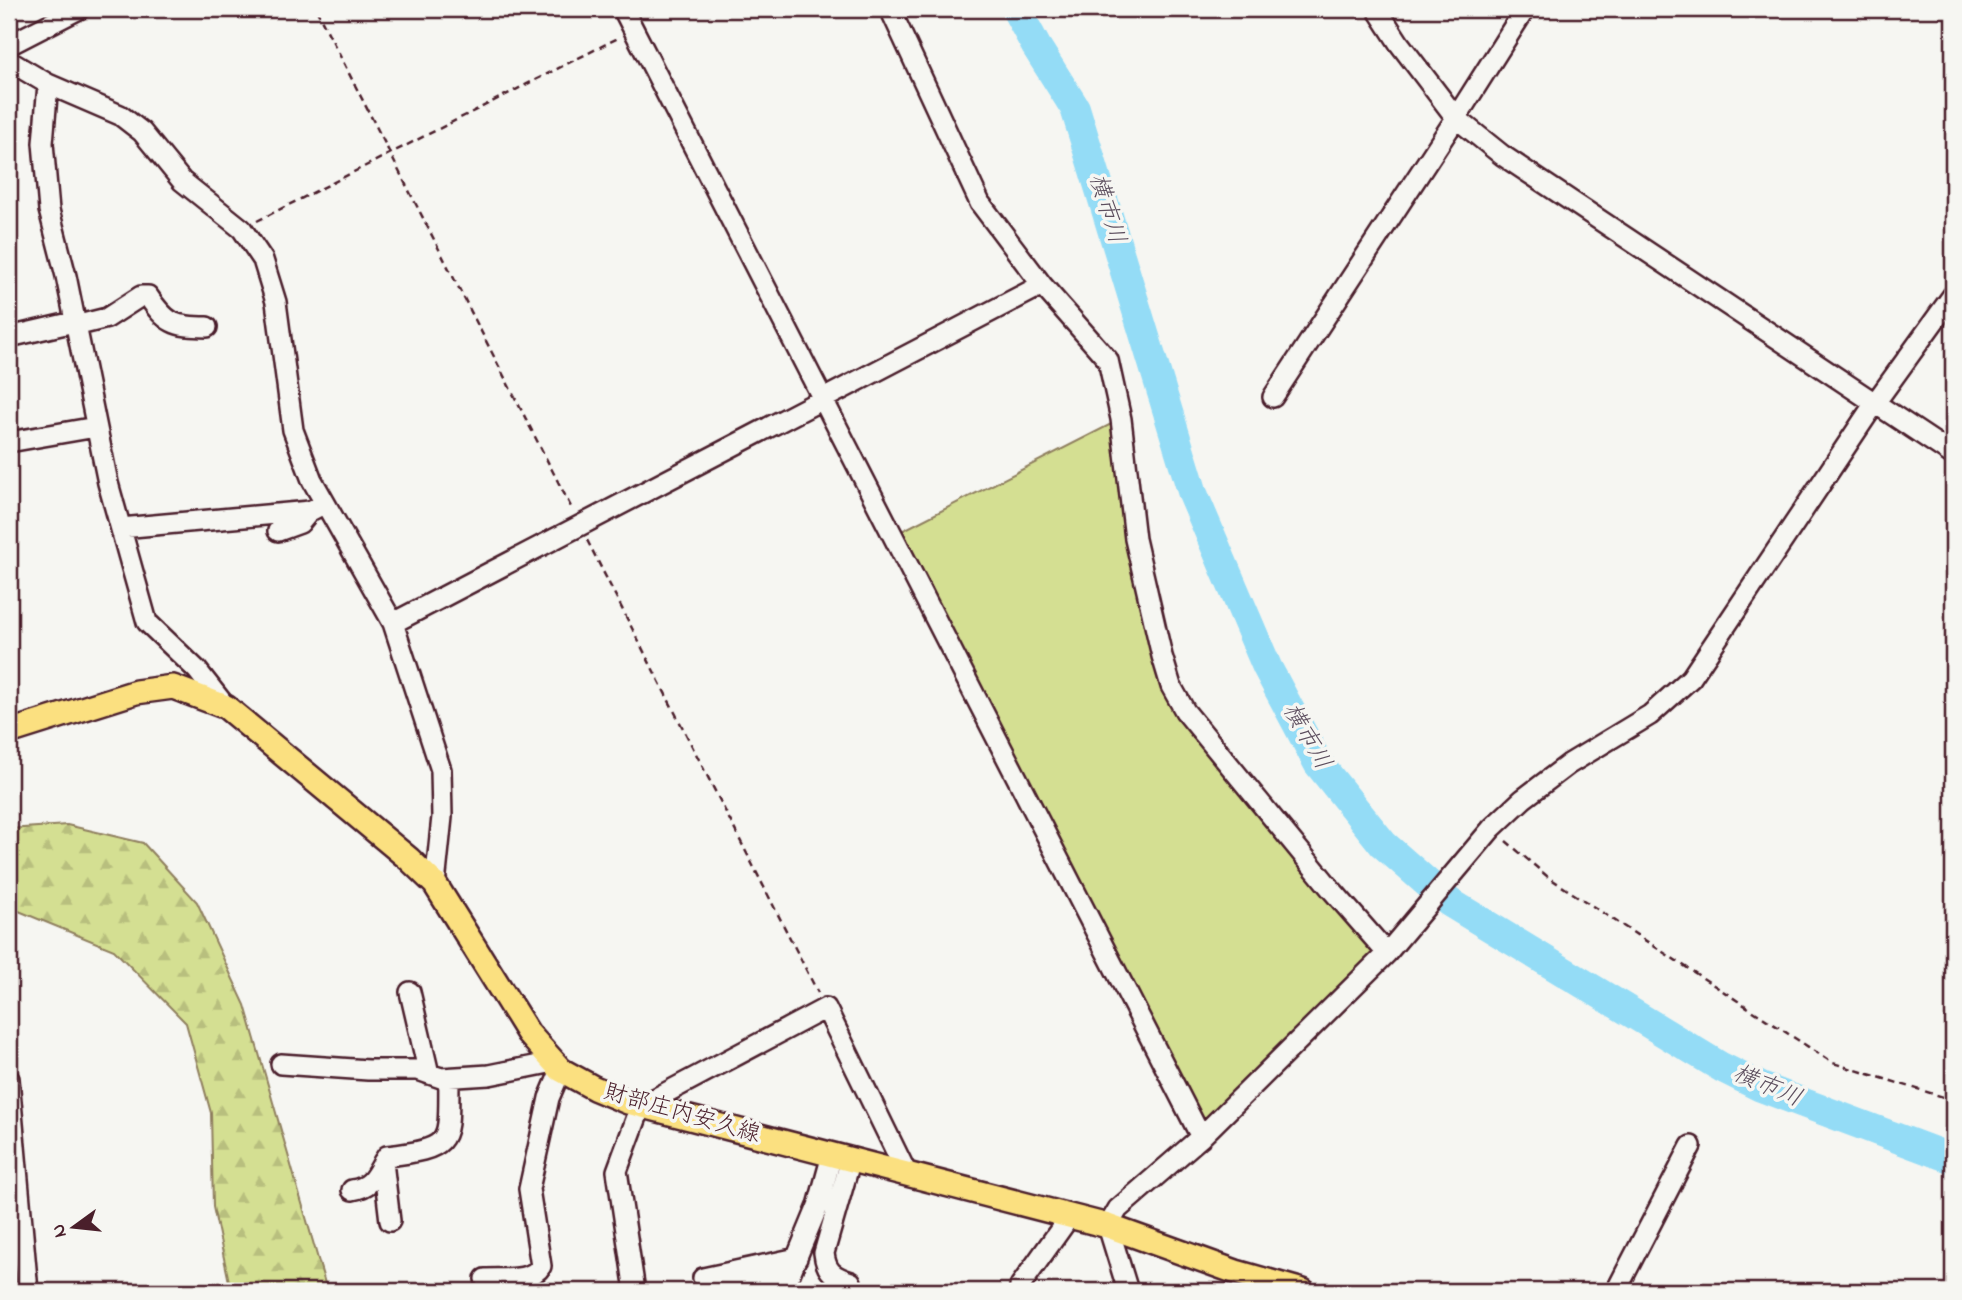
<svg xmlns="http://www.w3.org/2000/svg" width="1962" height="1300" font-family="'Indie Flower','Klee One',sans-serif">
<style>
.forest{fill:url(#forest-firs);stroke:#8f7f5e;stroke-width:2}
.green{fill:#d4df92;stroke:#8f7f5e;stroke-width:2}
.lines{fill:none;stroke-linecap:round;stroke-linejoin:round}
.river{stroke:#94dcf6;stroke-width:30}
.minor-casing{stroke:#4a1f2b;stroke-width:24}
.major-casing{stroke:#4a1f2b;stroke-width:28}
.path{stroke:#4a1f2b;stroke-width:2.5;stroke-dasharray:7 5;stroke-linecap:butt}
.minor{stroke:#f6f6f2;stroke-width:19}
.major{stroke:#fbe080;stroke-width:23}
.labels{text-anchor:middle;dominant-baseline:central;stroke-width:7;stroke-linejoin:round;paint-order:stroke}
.street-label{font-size:23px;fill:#4a1f2b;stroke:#f6f6f2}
.water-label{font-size:24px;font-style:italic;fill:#5c4e5e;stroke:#f6f6f2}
</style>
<defs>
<pattern id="forest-firs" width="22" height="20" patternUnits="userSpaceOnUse" patternTransform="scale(1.75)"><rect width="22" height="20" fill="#d4df92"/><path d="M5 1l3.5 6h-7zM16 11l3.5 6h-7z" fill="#b8bf7e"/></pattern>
</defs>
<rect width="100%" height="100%" fill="#f6f6f2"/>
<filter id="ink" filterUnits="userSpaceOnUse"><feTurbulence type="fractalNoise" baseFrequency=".0143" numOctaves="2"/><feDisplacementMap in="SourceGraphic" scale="14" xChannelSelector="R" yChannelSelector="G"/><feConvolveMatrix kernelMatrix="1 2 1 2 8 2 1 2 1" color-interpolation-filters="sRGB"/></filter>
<g filter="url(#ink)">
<path class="forest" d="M67,825L143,843L197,902L245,1005L326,1287L330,1291H231L213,1207L211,1113L186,1023L114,950L9,907V829Z"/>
<path class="green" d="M1121,419L1171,686L1387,953L1201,1137L892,536Z"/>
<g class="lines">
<path class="river" d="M1016,9L1036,46L1075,108L1193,494L1267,667L1318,763L1383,844L1449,902L1721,1067L1761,1087L1953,1159"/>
<g class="minor-casing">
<path id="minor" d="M623,9L1201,1137
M890,9L980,203L1042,285L1108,360L1121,419L1135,539L1162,656L1171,686L1185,711L1331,889L1387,953
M1377,9L1399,43L1456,118L1502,155L1953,455
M9,45L79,9
M9,61L48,84L120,115L142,132L182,181L242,229L263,260L276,302L293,430L312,480L393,623L441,770L442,817L435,884
M48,84L43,143L49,210L66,276L108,483L147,622L197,670L226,707
M75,326L107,318L141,296H148C166,323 174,327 207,327
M9,337L74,322
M1273,397L1456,118L1525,9
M9,442L96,427
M121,528L310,511L325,503
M278,531L300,523L309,512
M393,623L1042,285
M410,992L429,1074
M281,1064L368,1070H418L441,1078L489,1075L554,1062
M9,1079L28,1291
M383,1162L390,1221
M352,1190C374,1187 376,1173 387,1156C456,1148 448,1141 449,1078
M703,1278L797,1258
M485,1279C502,1278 532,1282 541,1266L529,1189L549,1098L561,1070
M851,1282C833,1276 826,1272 824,1253L851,1159
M635,1291L617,1171L641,1106L826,1008L907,1174
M711,1291L739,1282L789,1277
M787,1291V1281L818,1206L832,1155
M1020,1291V1286L1070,1216
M1128,1291L1108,1226L1118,1209L1201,1137L1387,953L1492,828L1523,799L1569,764L1650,715L1691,678L1875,403L1953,295
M1616,1291L1691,1146"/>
</g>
<g class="major-casing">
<path id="major" d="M9,732L136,692L173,687L226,707L409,859L435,884L528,1033L561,1070L594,1088L628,1102L1108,1226L1236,1272L1303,1291"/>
</g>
<path class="path" d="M316,9L572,509
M257,221L620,37
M587,540L818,993
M1506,841L1548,877L1833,1063L1953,1100"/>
<use href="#minor" class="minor"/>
<use href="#major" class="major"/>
</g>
</g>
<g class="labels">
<g class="street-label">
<text transform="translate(682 1114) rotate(16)">財部庄内安久線</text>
</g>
<g class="water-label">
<text transform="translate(1106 209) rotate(73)">横市川</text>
<text transform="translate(1306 737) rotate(60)">横市川</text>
<text transform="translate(1767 1087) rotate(23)">横市川</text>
</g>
</g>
<rect width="1962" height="1300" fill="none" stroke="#f6f6f2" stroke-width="35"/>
<rect x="18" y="18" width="1927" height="1265" fill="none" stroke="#4a1f2b" stroke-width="2.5" filter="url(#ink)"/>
<g transform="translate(74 1227) rotate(255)" stroke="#f6f6f2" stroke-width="5" paint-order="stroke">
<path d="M0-5L12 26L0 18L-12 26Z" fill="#4a1f2b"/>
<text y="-10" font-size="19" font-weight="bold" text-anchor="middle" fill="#4a1f2b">N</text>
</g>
</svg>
